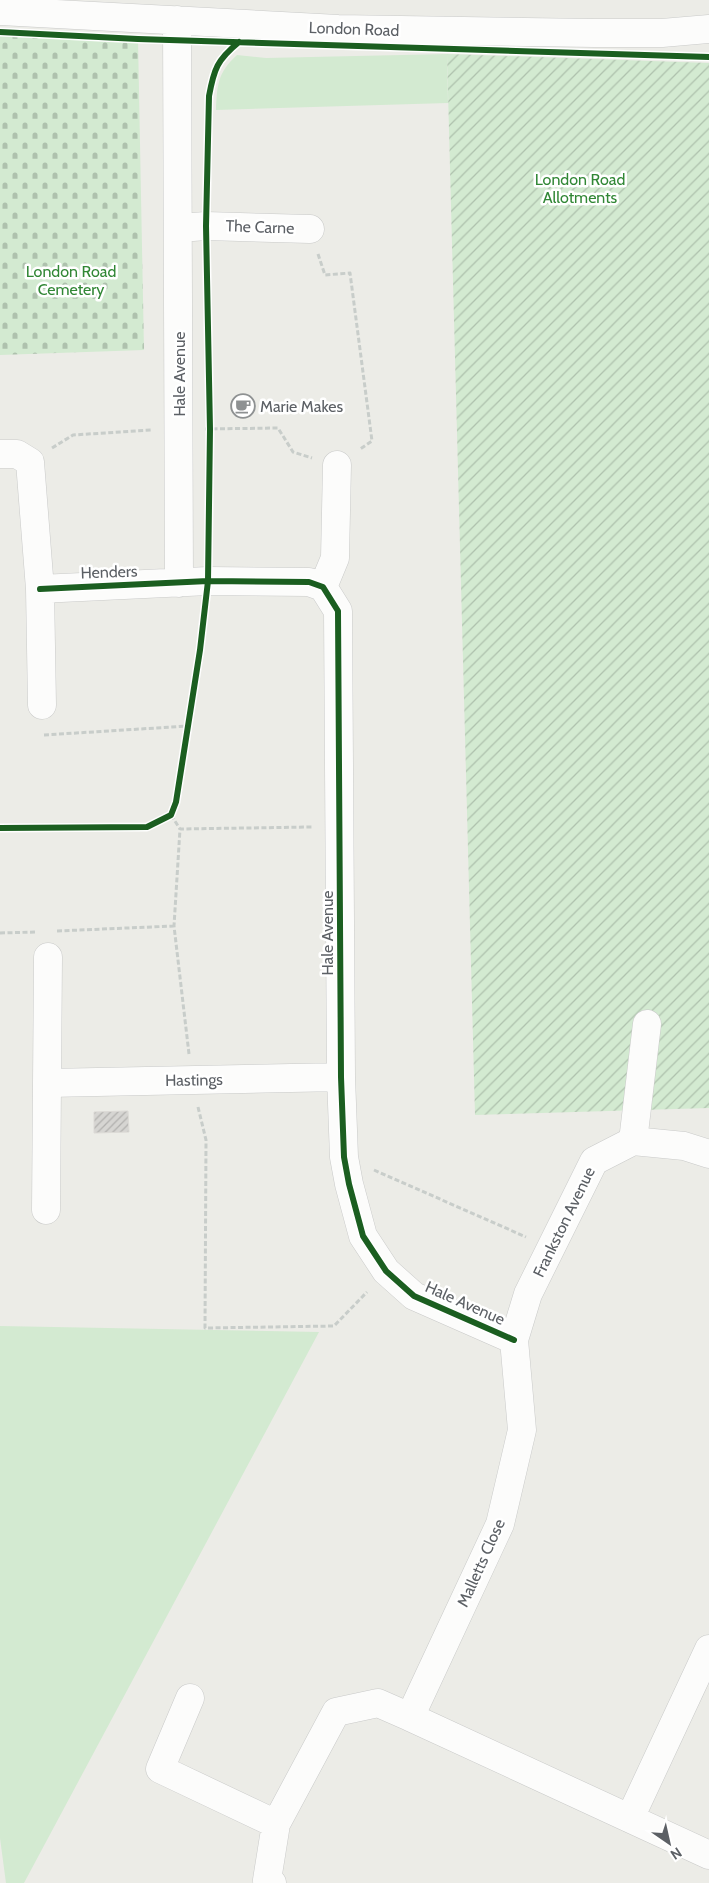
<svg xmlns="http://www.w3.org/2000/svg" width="709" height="1883" font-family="Cabin,sans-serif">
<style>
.green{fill:#d3ead1}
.cemetery{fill:url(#cemetery-stones)}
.garden{fill:url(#garden-furrows)}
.building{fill:url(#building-hatch);stroke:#dcdad6}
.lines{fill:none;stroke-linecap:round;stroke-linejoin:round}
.minor-casing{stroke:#c9cac9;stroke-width:29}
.path{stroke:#c8cdca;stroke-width:3;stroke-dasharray:5 2.5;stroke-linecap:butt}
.minor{stroke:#fcfcfb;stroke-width:28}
.cycleway-casing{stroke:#fff;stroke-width:9}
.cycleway{stroke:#1b5e20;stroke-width:6}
.labels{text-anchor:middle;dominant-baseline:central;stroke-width:5;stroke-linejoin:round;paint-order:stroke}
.street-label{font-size:16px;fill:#5c6065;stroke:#fff}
.park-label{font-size:16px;fill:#318735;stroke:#fff}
.poi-label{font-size:16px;fill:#5c6065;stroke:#fff;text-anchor:start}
</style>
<defs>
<pattern id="cemetery-stones" width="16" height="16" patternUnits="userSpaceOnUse" patternTransform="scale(1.25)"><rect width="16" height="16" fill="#d3ead1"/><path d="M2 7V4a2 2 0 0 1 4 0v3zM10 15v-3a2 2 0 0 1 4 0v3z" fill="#aec1ad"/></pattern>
<pattern id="garden-furrows" width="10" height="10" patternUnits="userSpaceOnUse" patternTransform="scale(1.25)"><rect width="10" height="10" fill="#d3ead1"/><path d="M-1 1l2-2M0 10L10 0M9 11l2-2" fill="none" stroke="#aec1ad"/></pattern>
<pattern id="building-hatch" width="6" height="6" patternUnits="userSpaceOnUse" patternTransform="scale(1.25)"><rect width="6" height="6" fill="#d6d5d2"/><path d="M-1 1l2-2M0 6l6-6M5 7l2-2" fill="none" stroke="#b1b0ae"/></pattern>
</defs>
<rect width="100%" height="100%" fill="#ecece7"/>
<path class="green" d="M447,54L448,103L216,110C217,85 218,72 237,55L266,58Z
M0,1326L319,1332L24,1883H6L0,1838Z"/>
<path class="cemetery" d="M0,34L138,39L144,350L0,355Z"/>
<path class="garden" d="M447,54L709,63V1108L475,1115Z"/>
<path class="building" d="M128,1111L129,1132L94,1133V1112Z"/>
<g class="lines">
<g class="minor-casing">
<path id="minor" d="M0,11L338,29L594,33H662L709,29
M177,20L179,583
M179,228L206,226L310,229
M0,454H17L30,462L40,589L42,705
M323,587L335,558L337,465
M40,589L208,581L309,582L323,587L338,611L341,1077L344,1157L349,1184L363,1236L386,1271L414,1296L514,1340
M48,1083L341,1077
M633,1141L647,1024
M709,1154L684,1146L633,1141L594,1161L528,1294L514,1340L522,1430L500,1524L410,1717L709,1855
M46,1210L48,957
M190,1698L160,1769L276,1824
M630,1818L709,1649
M272,1883L267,1880L276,1824L336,1712L378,1703L410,1717"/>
</g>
<path class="path" d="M318,254L325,275L350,273L372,441L360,449
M205,429L278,428L293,452L312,458
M52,448L73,435L151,430
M44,735L188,726
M171,815L180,829
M57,931L174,926
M0,933L36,932
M189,1054L174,926L180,829L312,827
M198,1107L206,1140L205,1328L334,1326L367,1292
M374,1170L526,1237"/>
<use href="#minor" class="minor"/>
<g class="cycleway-casing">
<path id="cycleway" d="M0,32L138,39L709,57
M40,589L208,581L309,582L323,587L338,611L341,1077L344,1157L349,1184L363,1236L386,1271L414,1296L514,1340
M0,828L147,827L171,815L176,802L200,650L208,581L210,429L206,226L209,96C214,69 217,60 239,42"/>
</g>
<use href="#cycleway" class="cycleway"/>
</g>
<defs>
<g id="cafe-ring" transform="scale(1.25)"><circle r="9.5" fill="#fff" stroke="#8e9192" stroke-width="1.5"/><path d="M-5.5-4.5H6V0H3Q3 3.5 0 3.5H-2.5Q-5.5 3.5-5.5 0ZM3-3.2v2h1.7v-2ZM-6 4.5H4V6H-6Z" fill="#8e9192"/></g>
</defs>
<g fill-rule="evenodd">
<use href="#cafe-ring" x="243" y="406"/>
</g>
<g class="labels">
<g class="street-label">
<text transform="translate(354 29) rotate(2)">London Road</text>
<text transform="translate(260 227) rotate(2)">The Carne</text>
<text transform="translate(179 374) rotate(-90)">Hale Avenue</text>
<text transform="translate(109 572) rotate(-2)">Henders</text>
<text transform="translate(327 933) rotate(-90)">Hale Avenue</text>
<text transform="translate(194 1080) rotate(-1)">Hastings</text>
<text transform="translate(564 1222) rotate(-64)">Frankston Avenue</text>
<text transform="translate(465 1303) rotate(24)">Hale Avenue</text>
<text transform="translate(481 1563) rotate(-66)">Malletts Close</text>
</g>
<g class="park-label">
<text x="580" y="179">London Road<tspan x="580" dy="18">Allotments</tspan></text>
<text x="71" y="271">London Road<tspan x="71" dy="18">Cemetery</tspan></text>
</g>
<g class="poi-label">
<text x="260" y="406">Marie Makes</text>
</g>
</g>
<g transform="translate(669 1843) rotate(146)" stroke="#ffffff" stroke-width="4" paint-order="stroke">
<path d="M0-4L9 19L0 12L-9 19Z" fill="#5c6065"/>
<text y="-8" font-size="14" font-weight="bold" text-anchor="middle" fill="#5c6065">N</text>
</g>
</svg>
